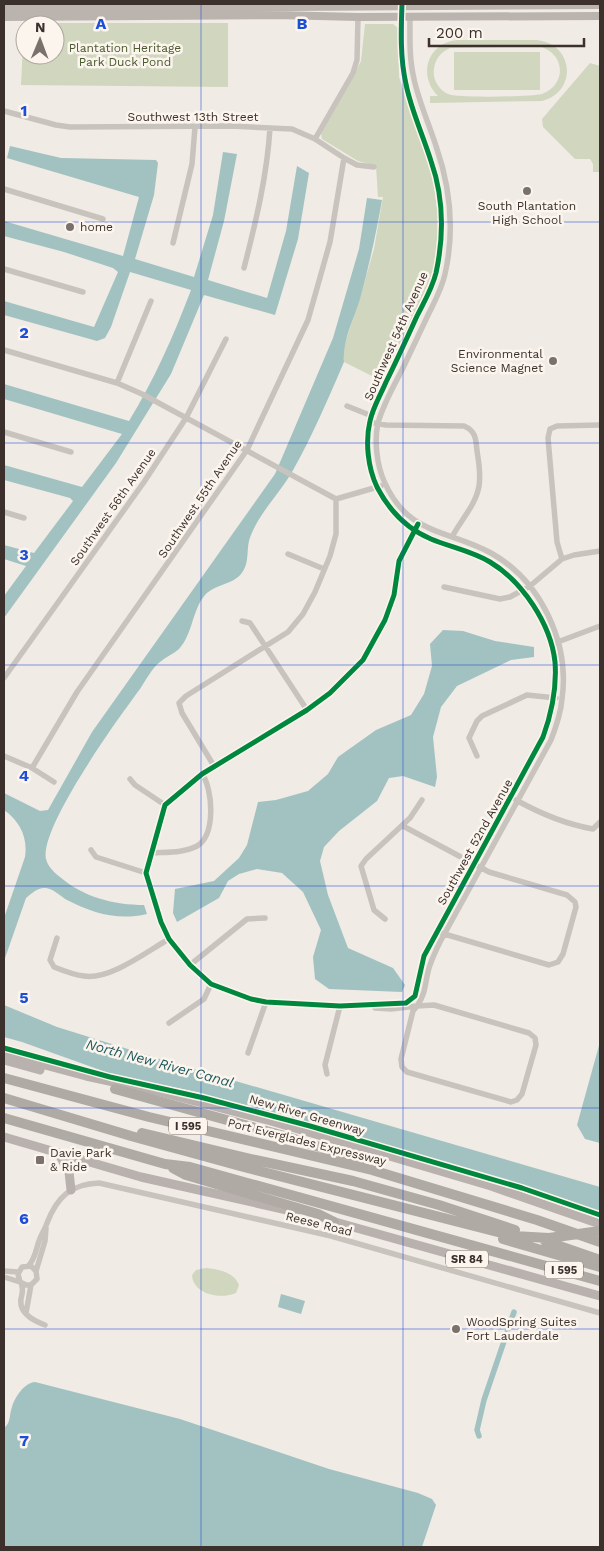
<svg xmlns="http://www.w3.org/2000/svg" width="604" height="1551" font-family="'Work Sans',sans-serif">
<style>
.green{fill:#d1d6bf;fill-rule:evenodd}
.water{fill:#a1c2c1}
.lines{fill:none;stroke-linecap:round;stroke-linejoin:round}
.canal{stroke:#a1c2c1;stroke-width:5.5}
.minor{stroke:#c9c3be;stroke-width:5.5}
.secondary{stroke:#bab3ae;stroke-width:8}
.primary{stroke:#b8b1ad;stroke-width:9}
.motorway{stroke:#afaaa4;stroke-width:10}
.cycleway-casing{stroke:#fbf5ee;stroke-width:8}
.cycleway{stroke:#00873e;stroke-width:5}
.grid{fill:none;stroke:#1d4ed8;stroke-width:1;stroke-opacity:0.55}
.poi-dot{fill:#7a716c;stroke:#fbf5ee;stroke-width:2}
.labels{text-anchor:middle;dominant-baseline:central;stroke-width:5;stroke-linejoin:round;paint-order:stroke}
.shield{fill:#fbf5ee;stroke:#756b66;stroke-width:1}
.shield-label{font-size:11px;font-weight:bold;fill:#3b302b}
.park-label{font-size:12px;fill:#4a5a2e;stroke:#fbf5ee}
.street-label{font-size:12px;fill:#3b302b;stroke:#fbf5ee}
.poi-label{font-size:12px;fill:#3b302b;stroke:#fbf5ee;text-anchor:start}
.water-label{font-size:14px;font-style:italic;fill:#1f5a5e;stroke:#fbf5ee}
.grid-label{font-size:16px;text-anchor:middle;font-weight:bold;fill:#1d4ed8;stroke:#fbf5ee;stroke-width:5;stroke-linejoin:round;paint-order:stroke}
</style>
<rect width="100%" height="100%" fill="#f0ebe5"/>
<path class="green" d="M24,23H228V87L21,85ZM25,25H55V55H25Z
M365,24H393L398,28L399,77L430,168L434,186L438,216L437,246L433,272L423,296L382,381L344,362L343,349L359,301L374,249L383,197H378L376,166L358,161L322,139L321,132L352,79L361,61Z
M457,40H536C574,43 578,92 542,101L430,103V96H438C417,75 428,43 457,40ZM538,46C565,52 568,84 542,94C530,97 457,98 448,94C439,90 432,79 434,69C435,59 441,52 450,48Z
M454,52H540V90H454Z
M590,63L600,66V172H593V164L590,159H575L543,127L542,119Z
M206,1268C218,1269 234,1272 239,1285L236,1293C220,1300 193,1294 192,1275L196,1270Z"/>
<path class="water" d="M10,146L61,158L156,160L158,163L154,195L135,259L194,277L213,215L223,152L237,154L224,221L208,280L267,298L286,231L297,166L309,173L298,239L275,315L204,295L171,374L116,463L4,618V596L26,566L4,559V545L34,553L73,501L70,498L4,480V465L82,487L122,434L4,399V384L129,421C154,380 174,335 191,290L130,272L111,327L105,338L97,341L4,315V301L94,327L118,272L113,268L64,252L4,236V221L123,256L139,197L7,158Z
M367,198L382,200C376,234 369,266 360,299C354,319 342,341 344,362C328,399 312,437 292,472C280,493 260,512 251,535C245,548 251,562 241,574C232,585 215,584 205,595C192,610 193,634 179,649C173,654 166,657 160,662C152,668 146,680 140,689C119,717 39,828 46,859C48,867 55,873 60,877C83,897 114,905 144,905L147,914C117,921 93,913 67,900C60,896 54,889 46,888C38,887 32,893 26,898L4,961V918L25,857C28,838 20,821 4,810V793L40,811L48,810L92,732L275,474L333,338L359,249Z
M443,630L463,631L495,641L534,647V657L511,660L457,686L441,707L433,737L437,777L435,787L403,776L389,778L377,801L339,831L324,847L320,861L328,895L348,948L393,968L405,985L402,992L329,989L315,979L313,957L321,930L303,892L282,873L257,869L239,874L228,881L219,898L177,922L173,913L175,889L214,881L239,858L247,845L258,802L276,800L308,791L328,774L338,757L376,730L411,715L424,694L432,666L430,644Z
M4,1005L57,1027L160,1059L600,1187V1213L478,1172L299,1120L197,1092L117,1076L22,1042L4,1037Z
M600,1042V1143L585,1139L577,1125Z
M281,1294L305,1301L301,1314L278,1307Z
M35,1382L180,1419L329,1469L418,1493L432,1499L436,1505L422,1547H4V1428C11,1423 9,1415 12,1407C15,1397 24,1383 35,1382Z"/>
<g class="lines">
<path class="canal" d="M479,1436L477,1430L484,1400L514,1312"/>
<path class="minor" d="M402,16C402,39 401,61 406,83C411,110 424,136 432,162C444,199 444,236 435,274C432,288 424,302 418,316C407,338 396,361 385,384C380,396 372,409 370,423C366,444 368,468 378,488C406,545 442,535 489,561C522,580 549,621 554,659C558,686 553,712 543,737L424,956L415,996L406,1003L340,1006L266,1002L251,999L211,984L190,965L169,939L161,922L146,873L165,805L202,774L307,710L330,693L363,660L385,620L394,595L399,561L418,524
M4,111L56,125L70,127L231,126L292,129L315,139L344,158L357,165L374,167
M315,139L353,73L357,60L358,17
M4,189L103,219
M173,243L192,164L195,127
M244,268C256,221 267,176 270,128
M4,269L83,292
M4,350L117,383L142,394L336,499L381,486
M117,383L151,301
M347,406L372,416
M374,423L386,425L464,426C476,431 476,440 477,451C479,463 481,474 479,486C476,505 460,521 452,537
M4,432L71,452
M4,512L24,518
M288,554L324,569
M562,559L557,542L548,438L550,429L557,426L600,425
M444,587L500,599L510,597L530,586L562,559L574,555L600,551
M242,621L250,623L307,710
M555,643L600,626
M4,678L144,482L186,418L226,339
M4,756L32,768L54,782
M477,756L469,738L477,721L482,716L527,695L556,698
M214,766L182,713L179,703L186,696L288,632L303,614L315,592L330,556L336,534V499
M32,768L77,692L247,450L308,320L330,242L344,158
M130,779L135,785L165,805
M516,800C541,814 565,824 593,829L600,822
M403,826L489,872L567,895L575,902L576,907L563,954L558,962L549,965L441,933
M91,850L96,857L146,873
M152,853C166,852 184,853 197,846C216,835 213,789 202,774
M385,919L374,910L361,866L366,859L410,818L422,800
M57,938L50,960L54,967C64,971 74,975 84,976C110,980 146,952 169,939
M190,965L247,919L265,918
M434,1005L529,1033L535,1038L536,1045L522,1094L517,1100L511,1102L407,1072L402,1067L401,1059L413,1011L417,1006Z
M375,1008L391,1009L417,1006C426,994 425,982 429,968C432,959 436,950 440,942L551,740C556,727 561,713 562,699C570,643 541,581 491,553C447,529 408,536 384,481C377,465 374,441 378,423C383,405 393,387 402,370C411,351 420,332 429,313C435,301 442,288 445,274C455,230 451,189 436,146C429,124 419,102 414,79C409,58 410,37 410,16
M169,1023L204,999L211,984
M248,1053L266,1002
M327,1074L325,1065L340,1006
M28,1266C35,1260 36,1249 39,1241C41,1235 45,1229 47,1223C57,1197 71,1184 99,1183L331,1236L600,1313
M4,1271L18,1272
M36,1271L45,1241L46,1228
M4,1277L20,1282L26,1285H31L37,1279L36,1271L31,1266L22,1267L18,1274L20,1282
M21,1283C24,1290 22,1293 21,1299C19,1313 34,1321 45,1325
M26,1313L31,1285"/>
<path class="secondary" d="M4,9L600,5
M4,17L277,15L358,17L600,16"/>
<path class="primary" d="M4,1054L86,1076L160,1092L271,1121L491,1186L600,1224
M4,1060L40,1070
M4,1137L141,1177L296,1212
M59,1154L69,1172L71,1190
M328,1220L600,1296"/>
<path class="motorway" d="M4,1078L149,1117L372,1170L537,1220L600,1242
M115,1089L288,1137L345,1155L361,1163
M4,1098L131,1136L240,1166L514,1236L549,1238L600,1231
M4,1118L165,1164L190,1167L600,1281
M142,1133L251,1159L353,1181L439,1205L515,1230
M173,1168L186,1175L318,1214L334,1222
M503,1239L600,1267
M545,1241L600,1260"/>
<g class="cycleway-casing">
<path id="cycleway" d="M402,4C401,30 400,58 406,84C411,110 423,135 431,161C444,198 444,236 436,273C432,289 424,302 417,316C407,338 397,360 386,382C381,394 373,407 370,421C365,442 368,468 377,487C389,510 407,529 431,539C450,547 472,551 490,562C522,581 551,624 555,662C557,688 552,712 543,737L424,956L415,996L406,1003L340,1006L266,1002L251,999L211,984L190,965L169,939L161,922L146,873L165,805L202,774L307,710L330,693L363,660L385,620L394,595L399,561L418,524
M4,1048L110,1077L204,1098L310,1126L522,1188L600,1215"/>
</g>
<use href="#cycleway" class="cycleway"/>
</g>
<path class="grid" d="M201,4V1547M403,4V1547M4,222H600M4,443H600M4,665H600M4,886H600M4,1108H600M4,1329H600"/>
<g class="poi-dot">
<circle cx="527" cy="191" r="5"/>
<circle cx="70" cy="227" r="5"/>
<circle cx="553" cy="361" r="5"/>
<rect x="35" y="1155" width="10" height="10" rx="2.5"/>
<circle cx="456" cy="1329" r="5"/>
</g>
<g class="labels">
<g class="shield">
<rect x="169" y="1117.5" width="38" height="17" rx="4"/>
<rect x="446" y="1250.5" width="42" height="17" rx="4"/>
<rect x="545" y="1261.5" width="38" height="17" rx="4"/>
</g>
<g class="shield-label">
<text x="188" y="1126">I 595</text>
<text x="467" y="1259">SR 84</text>
<text x="564" y="1270">I 595</text>
</g>
<g class="park-label">
<text x="125" y="48">Plantation Heritage<tspan x="125" dy="14">Park Duck Pond</tspan></text>
</g>
<g class="street-label">
<text x="193" y="117">Southwest 13th Street</text>
<text transform="translate(396 336) rotate(-66)">Southwest 54th Avenue</text>
<text transform="translate(200 499) rotate(-56)">Southwest 55th Avenue</text>
<text transform="translate(113 507) rotate(-55)">Southwest 56th Avenue</text>
<text transform="translate(475 842) rotate(-61)">Southwest 52nd Avenue</text>
<text transform="translate(307 1115) rotate(16)">New River Greenway</text>
<text transform="translate(307 1142) rotate(14)">Port Everglades Expressway</text>
<text transform="translate(319 1224) rotate(14)">Reese Road</text>
</g>
<g class="poi-label">
<text x="527" y="206" text-anchor="middle">South Plantation<tspan x="527" dy="14">High School</tspan></text>
<text x="80" y="227">home</text>
<text x="543" y="354" text-anchor="end">Environmental<tspan x="543" dy="14">Science Magnet</tspan></text>
<text x="50" y="1153">Davie Park<tspan x="50" dy="14">&amp; Ride</tspan></text>
<text x="466" y="1322">WoodSpring Suites<tspan x="466" dy="14">Fort Lauderdale</tspan></text>
</g>
<g class="water-label">
<text transform="translate(160 1063) rotate(15)">North New River Canal</text>
</g>
</g>
<g class="grid-label">
<text x="101" y="29">A</text>
<text x="302" y="29">B</text>
<text x="24" y="116">1</text>
<text x="24" y="338">2</text>
<text x="24" y="560">3</text>
<text x="24" y="781">4</text>
<text x="24" y="1003">5</text>
<text x="24" y="1224">6</text>
<text x="24" y="1446">7</text>
</g>
<rect width="604" height="1551" fill="none" stroke="#3b302b" stroke-width="10"/>
<g transform="translate(40 40) rotate(1)"><circle r="24" fill="#fbf5ee" stroke="#aea6a0"/>
<path d="M0-4L9 19L0 12L-9 19Z" fill="#7a716c"/>
<text y="-8" font-size="14" font-weight="bold" text-anchor="middle" fill="#3b302b">N</text>
</g>
<path d="M429 38v8h155v-8" fill="none" stroke="#3b302b" stroke-width="2.5"/>
<text x="436" y="38" font-size="15" fill="#3b302b" stroke="#fbf5ee" stroke-width="4" paint-order="stroke">200 m</text>
</svg>
